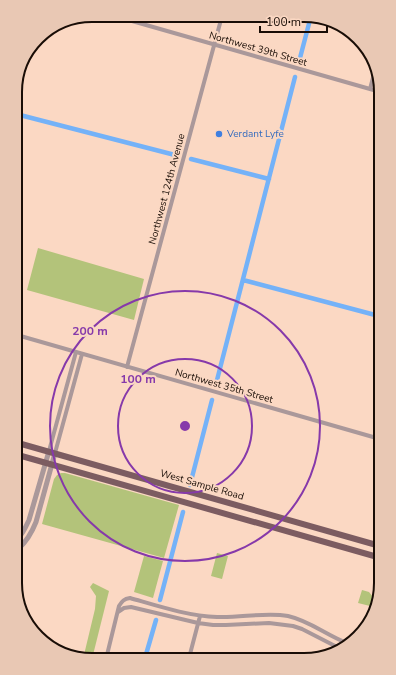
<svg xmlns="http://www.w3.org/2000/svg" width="396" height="675" font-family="'Nunito Sans',sans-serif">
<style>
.green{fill:#b3c37a}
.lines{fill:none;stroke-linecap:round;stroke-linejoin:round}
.canal{stroke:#74b2f8;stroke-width:4.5}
.minor{stroke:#aa989a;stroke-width:4}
.tertiary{stroke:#aa989a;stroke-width:5}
.primary{stroke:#7c5c61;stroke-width:6}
.ring{fill:none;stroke:#8639aa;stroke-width:2}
.shop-dot{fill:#3f7fe0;stroke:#fbd8c3;stroke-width:1.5}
.labels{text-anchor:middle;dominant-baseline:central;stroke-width:4;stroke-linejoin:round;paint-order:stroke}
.street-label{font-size:10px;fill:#190d06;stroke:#fbd8c3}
.shop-label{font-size:10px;fill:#366cbe;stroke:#fbd8c3;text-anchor:start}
.rim{fill:none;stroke:#190d06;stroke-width:2}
.centre{fill:#8639aa;stroke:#fbd8c3;stroke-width:2}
.ring-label{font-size:12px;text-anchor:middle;font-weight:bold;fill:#8639aa;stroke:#fbd8c3;stroke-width:4;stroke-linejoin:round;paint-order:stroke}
</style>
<rect width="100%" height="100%" fill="#fbd8c3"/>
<path class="green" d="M38,248L144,279L134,320L27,290Z
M61,473H65L179,505L164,558L42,524L54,479L57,475Z
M217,553L228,556L222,579L211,576Z
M144,556L163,561L153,598L134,592Z
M93,583L109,591L92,659H83L95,609L96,596L90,587Z
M362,590L369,592L373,597L377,598L374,607L358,603Z"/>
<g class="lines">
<path class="canal" d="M300,58L311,16
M16,114L175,155
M191,159L269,179
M243,280L379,316
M216,384L295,77
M190,485L212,400
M160,600L183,512
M145,658L156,620"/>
<path class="minor" d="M111,15L377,91
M370,89L376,66
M17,335L380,439
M127,367L222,16
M49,451L76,352
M55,453L82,354
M118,612L124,608L131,607L198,623L213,625H226L269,623L293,626L302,629L339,648
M189,658L200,616
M106,659L119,606C122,601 124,599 130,598C158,606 188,616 217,617C241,618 265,612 288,616C310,621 326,635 347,643"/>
<path class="tertiary" d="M19,537C24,532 26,526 29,520L49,451
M19,548C27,541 32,532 36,522L55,453"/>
<path class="primary" d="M18,443L380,546
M18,455L381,558"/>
</g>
<g class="ring">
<circle cx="185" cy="426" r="67"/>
<circle cx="185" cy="426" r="135"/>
</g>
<circle class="shop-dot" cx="219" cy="134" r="4"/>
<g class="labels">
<g class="street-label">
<text transform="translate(258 49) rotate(16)">Northwest 39th Street</text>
<text transform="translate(167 189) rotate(-75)">Northwest 124th Avenue</text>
<text transform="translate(224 386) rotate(16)">Northwest 35th Street</text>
<text transform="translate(202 485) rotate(16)">West Sample Road</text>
</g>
<g class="shop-label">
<text x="227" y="134">Verdant Lyfe</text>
</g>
</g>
<path d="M0 0H396V675H0ZM92 22H304A70 70 0 0 1 374 92V583A70 70 0 0 1 304 653H92A70 70 0 0 1 22 583V92A70 70 0 0 1 92 22Z" fill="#e9c8b4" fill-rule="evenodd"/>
<path class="rim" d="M92 22H304A70 70 0 0 1 374 92V583A70 70 0 0 1 304 653H92A70 70 0 0 1 22 583V92A70 70 0 0 1 92 22Z"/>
<circle cx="185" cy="426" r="6" class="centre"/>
<g class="ring-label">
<text x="90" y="335">200 m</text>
<text x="138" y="383">100 m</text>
</g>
<path d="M260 26v6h67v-6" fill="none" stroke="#190d06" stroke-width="2"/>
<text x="266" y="26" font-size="12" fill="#190d06" stroke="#fbd8c3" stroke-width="3" paint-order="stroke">100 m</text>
</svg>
